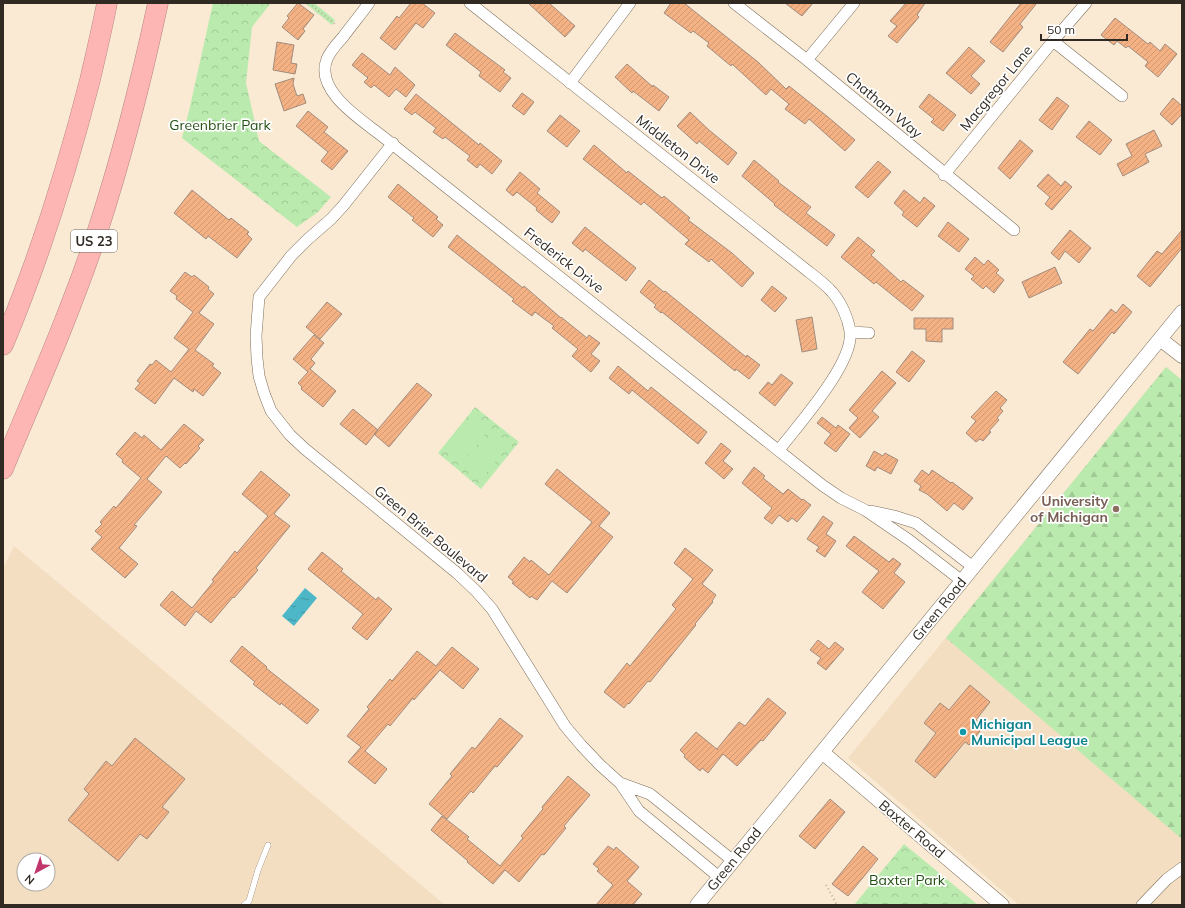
<svg xmlns="http://www.w3.org/2000/svg" width="1185" height="908" font-family="Mulish,sans-serif">
<style>
.built{fill:#f3dec2;fill-rule:evenodd}
.forest{fill:url(#forest-firs)}
.park{fill:url(#park-crowns)}
.pitch{fill:#bbeaae}
.water{fill:url(#water-ripples)}
.building{fill:url(#building-hatch);stroke:#a28c7e}
.lines{fill:none;stroke-linecap:round;stroke-linejoin:round}
.service-casing{stroke:#7d6f5c;stroke-width:6}
.minor-casing{stroke:#7d6f5c;stroke-width:12}
.tertiary-casing{stroke:#7d6f5c;stroke-width:15}
.motorway-casing{stroke:#b68582;stroke-width:21}
.path{stroke:#baad9b;stroke-width:2;stroke-dasharray:1 3;stroke-linecap:butt}
.service{stroke:#fff;stroke-width:5.5}
.minor{stroke:#fff;stroke-width:11}
.tertiary{stroke:#fff;stroke-width:14}
.motorway{stroke:#feb6b5;stroke-width:20}
.education-dot{fill:#8d6e63;stroke:#fff;stroke-width:1.5}
.culture-dot{fill:#0f9aa8;stroke:#fff;stroke-width:1.5}
.labels{text-anchor:middle;dominant-baseline:central;stroke-width:3.5;stroke-linejoin:round;paint-order:stroke}
.shield{fill:#fff;stroke:#6e6a64;stroke-width:1}
.shield-label{font-size:13px;font-weight:bold;fill:#302a22}
.street-label{font-size:14px;fill:#302a22;stroke:#fff}
.park-label{font-size:14px;fill:#235013;stroke:#fff}
.education-label{font-size:14px;font-weight:bold;fill:#785e54;stroke:#fff;text-anchor:end}
.culture-label{font-size:14px;font-weight:bold;fill:#0d838f;stroke:#fff;text-anchor:start}
</style>
<defs>
<pattern id="forest-firs" width="22" height="20" patternUnits="userSpaceOnUse"><rect width="22" height="20" fill="#bbeaae"/><path d="M5 1l3.5 6h-7zM16 11l3.5 6h-7z" fill="#a1c995"/></pattern>
<pattern id="park-crowns" width="20" height="18" patternUnits="userSpaceOnUse"><rect width="20" height="18" fill="#bbeaae"/><path d="M2 6a3 3 0 1 1 6 0M12 15a3 3 0 1 1 6 0" fill="none" stroke="#a1c995"/></pattern>
<pattern id="water-ripples" width="26" height="14" patternUnits="userSpaceOnUse"><rect width="26" height="14" fill="#4eb7c7"/><path d="M2 4q2-2 4 0t4 0M15 11q2-2 4 0t4 0" fill="none" stroke="#4195a1"/></pattern>
<pattern id="building-hatch" width="6" height="6" patternUnits="userSpaceOnUse"><rect width="6" height="6" fill="#f4b184"/><path d="M-1 1l2-2M0 6l6-6M5 7l2-2" fill="none" stroke="#d29872"/></pattern>
</defs>
<rect width="100%" height="100%" fill="#faead4"/>
<path class="built" d="M1166,367L1182,380V905H1019L848,758Z
M14,546L445,905H3V568ZM24,860H48V884H24Z"/>
<path class="forest" d="M1166,367L1182,380V839L946,638Z"/>
<path class="park" d="M213,3H271L252,27L246,83L259,141L331,197L318,212L297,227L182,138L189,111Z
M305,3H314L335,20L332,25Z
M475,407L519,442L481,489L438,453Z
M904,844L978,905H854Z"/>
<path class="pitch" d="M474,418L489,430L463,461L448,449Z
M494,434L508,446L483,477L468,465Z"/>
<path class="water" d="M305,588L317,598L294,626L282,616Z"/>
<path class="building" d="M298,3L314,15L303,29L305,31L298,40L282,27L289,18L287,16Z
M411,3H422L435,13L423,28L416,23L395,50L380,38L397,16L399,18Z
M528,3H549L575,26L565,37Z
M671,3H684L758,62L786,89L789,86L828,117L855,140L845,151L809,119L805,124L785,109L789,104L771,89L766,95L732,64L731,66L707,46L709,43L693,31L691,33L664,13Z
M785,3H813L802,16Z
M906,3H925L917,15L919,17L897,43L888,36L897,26L890,21Z
M1021,3H1037L1020,24L1023,27L1003,52L990,42Z
M1115,18L1148,44L1150,42L1160,51L1165,44L1177,54L1158,77L1145,66L1148,62L1128,46L1126,48L1117,41L1114,45L1101,35Z
M455,33L505,70L503,72L511,78L500,92L479,76L481,72L446,45Z
M277,42L294,45L291,63L297,64L295,74L273,70Z
M969,47L985,61L971,76L980,84L971,94L946,73Z
M362,53L390,75L395,67L415,85L406,97L396,89L389,97L374,85L371,88L364,82L368,78L352,65Z
M627,64L653,87V85L669,97L659,111L633,91L632,93L615,77Z
M294,78L293,84L297,96L303,94L306,103L284,111L275,84Z
M522,93L534,102L524,115L512,106Z
M416,94L479,145L480,143L502,161L492,174L480,164L477,168L467,160L470,156L445,137L443,139L433,132L436,128L415,112L412,115L404,109Z
M929,94L956,115L943,131L931,122L934,119L919,107Z
M1057,97L1069,106L1052,130L1039,120Z
M1173,98L1182,106V114L1172,125L1160,114Z
M308,111L328,127L324,132L348,151L332,170L321,161L328,152L296,126Z
M690,112L709,130L737,153L728,165L699,141L697,144L677,126Z
M560,115L580,131L567,147L547,131Z
M1089,121L1112,140L1100,155L1076,137Z
M1154,130L1162,146L1145,154L1149,162L1123,176L1117,164L1132,156L1126,144Z
M1020,140L1033,151L1010,179L998,168Z
M594,145L627,173L628,171L662,198L664,196L690,218L688,220L732,253L754,273L742,287L711,259L709,262L685,244L689,240L644,202L641,205L583,159Z
M754,160L779,181L778,182L811,207L806,213L835,235L827,246L774,205L775,204L742,176Z
M878,161L891,172L868,198L855,187Z
M520,172L540,189L537,193L560,212L552,223L536,210L537,208L517,192L513,196L506,190Z
M1048,174L1061,186L1065,181L1072,187L1052,210L1045,204L1050,197L1037,186Z
M398,184L438,217L436,219L443,225L433,237L412,220L414,218L388,197Z
M192,190L229,220L231,218L249,232L247,234L252,239L237,258L208,236L206,239L174,213Z
M904,190L920,203L924,197L935,206L917,227L902,215L904,212L894,203Z
M948,222L969,239L959,252L938,236Z
M585,227L636,268L626,281L585,249L583,252L572,243Z
M1070,230L1091,248L1079,263L1065,251L1059,260L1051,253Z
M1182,230V248L1150,287L1137,276L1157,251L1162,254Z
M457,235L523,288L524,286L561,318V317L587,338L589,335L600,343L591,354L600,361L591,372L572,356L578,349L552,328L554,326L535,312L532,316L512,301L514,299L448,247Z
M858,237L875,251L871,255L901,282L903,280L924,296L912,311L876,282L874,284L841,257Z
M975,257L984,265L988,260L999,270L996,273L1004,280L994,293L986,286L983,289L971,279L974,276L965,269Z
M1055,267L1062,283L1029,298L1022,282Z
M185,272L192,277L194,275L209,287L208,289L214,294L199,313L214,324L195,350L214,364L212,366L221,373L203,396L194,389L193,392L174,378L155,404L135,389L140,383L137,381L150,364L152,365L156,360L171,372L189,349L174,338L193,312L176,299L177,296L170,291Z
M649,280L664,292L665,291L746,357L747,355L760,365L749,379L736,369L735,371L662,312L661,313L654,307L656,305L640,292Z
M772,286L787,298L775,312L761,300Z
M327,302L342,314L320,339L306,327Z
M1123,304L1132,312L1114,334L1112,332L1078,374L1063,362L1090,329L1093,331L1111,309L1116,313Z
M812,317L817,349L802,352L796,320Z
M914,318H953V329H942V342L926,341V329H914Z
M314,335L324,343L311,359L315,363L310,369L336,391L323,407L301,389L302,387L298,383L308,372L293,359Z
M912,351L925,361L909,382L896,372Z
M618,366L648,391L651,387L707,432L698,444L632,390L629,394L609,378Z
M882,371L896,383L872,411L879,417L860,438L849,428L858,418L849,410Z
M781,374L793,383L775,406L759,393L768,382L772,385Z
M417,383L432,395L389,447L374,434Z
M996,391L1007,400L1000,408L1003,411L997,418L999,420L989,431L991,432L983,441L980,439L976,442L966,433L976,421L971,417Z
M353,409L378,430L366,445L340,424Z
M822,417L836,428L838,425L850,434L836,452L824,443L831,434L817,423Z
M184,424L204,440L198,446L200,448L186,464L185,463L180,468L166,456L147,479L162,492L134,525L137,526L119,548L138,564L125,578L91,549L102,537L95,531L102,524L100,522L114,506L116,508L141,478L122,462L123,460L116,454L135,432L142,438L144,435L161,450Z
M721,443L731,451L723,461L733,469L724,479L705,463Z
M874,451L883,456L885,453L898,460L891,474L877,467L875,471L866,466Z
M754,467L765,476L763,478L783,494L788,489L802,500L803,499L811,505L797,522L792,518L788,522L779,515L772,524L764,518L772,508L742,483Z
M557,469L610,513L599,526L613,537L567,593L552,581L537,600L531,596L530,598L512,583L514,582L508,577L524,557L530,562L531,560L549,575L592,522L545,484Z
M922,470L929,475L932,470L951,483L952,482L973,498L963,510L954,503L947,511L927,494L919,490L921,486L914,481Z
M261,471L290,495L274,514L290,526L256,568L258,570L234,598L233,597L211,623L196,611L185,626L160,605L172,591L192,608L214,581L212,580L235,551L237,553L268,516L242,494Z
M823,516L833,523L826,534L836,541L825,557L816,551L819,547L807,539Z
M854,536L889,562L893,558L901,564L894,573L905,582L883,609L862,592L879,571L846,546Z
M685,548L713,570L702,584L716,595L712,601L713,602L695,624L696,625L650,682L648,681L629,704L628,703L624,708L604,692L627,663L630,666L676,609L672,605L693,579L674,563Z
M322,552L343,569L341,571L376,600L378,597L392,609L367,640L352,628L363,614L308,569Z
M818,640L829,649L835,642L844,649L826,670L817,663L821,658L810,650Z
M242,646L267,667L266,668L319,710L307,724L281,703L280,705L253,684L255,682L230,661Z
M452,647L479,669L463,689L440,670L414,700L413,698L390,726L388,724L365,751L387,769L375,784L348,762L361,747L347,736L369,709L367,707L390,679L392,681L417,651L436,666Z
M970,685L990,702L976,720L984,726L969,745L965,742L935,778L915,761L936,733L924,723L940,703L949,710Z
M768,698L786,713L763,741L761,740L737,766L723,754L708,773L702,768L700,771L684,757L685,755L680,750L696,732L718,750L717,749L739,722L745,726Z
M500,718L523,736L497,767L495,766L473,793L471,791L447,819L429,804L452,776L450,774L472,747L475,749Z
M135,738L185,779L162,807L169,812L147,839L140,834L118,861L68,820L89,794L84,789L106,761L112,766Z
M568,776L590,795L564,826L566,828L544,855L542,854L519,882L505,870L493,884L467,862L468,861L431,830L442,816L469,837L467,839L500,866L523,838L521,836L543,809L542,807Z
M830,799L845,812L815,849L799,836Z
M608,846L614,850L616,847L639,867L627,881L642,894L633,905H596L613,885L597,871L599,869L593,864Z
M863,846L878,859L848,896L832,884Z"/>
<g class="lines">
<g class="service-casing">
<path id="service" d="M244,905L249,901L258,870L268,845"/>
</g>
<g class="minor-casing">
<path id="minor" d="M369,3C361,14 352,25 343,37C337,44 330,51 327,59C314,91 362,120 382,136L822,485L841,498L865,510L909,540L962,581
M470,3L809,272C817,278 826,285 832,292C841,302 848,318 850,331C855,362 798,425 779,450
M734,3L807,60L1014,230
M1053,41L1122,96
M807,60L854,3
M570,83L630,3
M393,143L343,206L331,219L308,239L291,256L259,297L256,336L257,358L259,376L264,393L271,411L290,435L305,449L457,573L477,592L492,609L565,726L581,745L600,765L620,783L639,811L719,877
M944,175L1053,41L1086,3
M850,332L869,333
M871,511L894,516L916,523L973,567
M620,783L650,794L732,860
M1142,905L1167,879L1182,868"/>
</g>
<g class="tertiary-casing">
<path id="tertiary" d="M1160,339L1182,356
M822,752L1002,905
M697,905L1182,312"/>
</g>
<g class="motorway-casing">
<path id="motorway" d="M3,345C39,259 67,170 90,80C96,54 102,29 107,3
M3,469C35,392 69,316 96,236C121,160 141,82 158,3"/>
</g>
<path class="path" d="M309,3L335,24
M826,885L837,905"/>
<use href="#service" class="service"/>
<use href="#minor" class="minor"/>
<use href="#tertiary" class="tertiary"/>
<use href="#motorway" class="motorway"/>
</g>
<circle class="education-dot" cx="1116" cy="509" r="4"/>
<circle class="culture-dot" cx="963" cy="732" r="4"/>
<g class="labels">
<rect class="shield" x="71" y="230" width="46" height="22" rx="3"/>
<g class="shield-label">
<text x="94" y="241">US 23</text>
</g>
<g class="street-label">
<text transform="translate(996 88) rotate(-51)">Macgregor Lane</text>
<text transform="translate(884 105) rotate(40)">Chatham Way</text>
<text transform="translate(678 149) rotate(38)">Middleton Drive</text>
<text transform="translate(564 260) rotate(38)">Frederick Drive</text>
<text transform="translate(431 534) rotate(40)">Green Brier Boulevard</text>
<text transform="translate(939 609) rotate(-51)">Green Road</text>
<text transform="translate(912 829) rotate(40)">Baxter Road</text>
<text transform="translate(734 859) rotate(-51)">Green Road</text>
</g>
<g class="park-label">
<text x="220" y="125">Greenbrier Park</text>
<text x="907" y="880">Baxter Park</text>
</g>
<g class="education-label">
<text x="1108" y="501">University<tspan x="1108" dy="16">of Michigan</tspan></text>
</g>
<g class="culture-label">
<text x="971" y="724">Michigan<tspan x="971" dy="16">Municipal League</tspan></text>
</g>
</g>
<rect width="1185" height="908" fill="none" stroke="#302a22" stroke-width="8"/>
<g transform="translate(36 872) rotate(220)"><circle r="19" fill="#ffffff" stroke="#acaaa7"/>
<path d="M0-3L7 15L0 10L-7 15Z" fill="#c1376d"/>
<text y="-6" font-size="11" font-weight="bold" text-anchor="middle" fill="#302a22">N</text>
</g>
<path d="M1041 34v6h86v-6" fill="none" stroke="#302a22" stroke-width="2"/>
<text x="1047" y="34" font-size="12" fill="#302a22" stroke="#ffffff" stroke-width="3" paint-order="stroke">50 m</text>
</svg>
